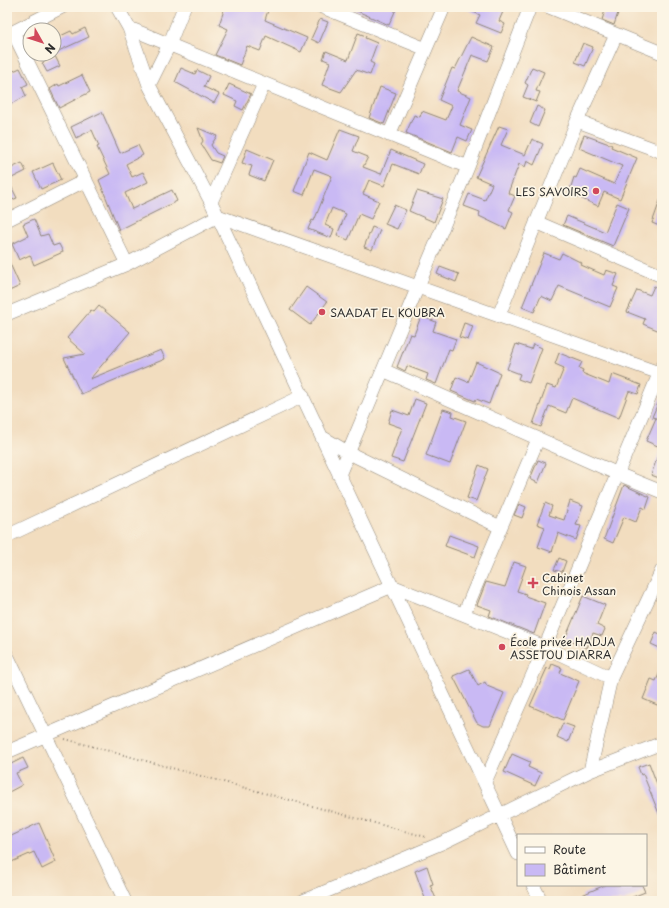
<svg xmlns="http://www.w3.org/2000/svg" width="669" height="908" font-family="'Playpen Sans',sans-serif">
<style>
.building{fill:#c9b9f4}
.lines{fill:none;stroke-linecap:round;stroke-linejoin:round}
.minor-casing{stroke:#8e8475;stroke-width:14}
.path{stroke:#8e8475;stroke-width:2;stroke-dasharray:1 3;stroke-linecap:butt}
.minor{stroke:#fff;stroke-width:13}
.poi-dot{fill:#d1495b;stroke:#fcf5e5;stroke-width:1.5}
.labels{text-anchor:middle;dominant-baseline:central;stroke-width:3.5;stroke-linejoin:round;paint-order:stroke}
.poi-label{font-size:11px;fill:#2b2b2b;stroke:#fcf5e5;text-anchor:start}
</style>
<rect width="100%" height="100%" fill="#fcf5e5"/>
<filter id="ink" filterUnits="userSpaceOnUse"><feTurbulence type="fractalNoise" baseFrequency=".025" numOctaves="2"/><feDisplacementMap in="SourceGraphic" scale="8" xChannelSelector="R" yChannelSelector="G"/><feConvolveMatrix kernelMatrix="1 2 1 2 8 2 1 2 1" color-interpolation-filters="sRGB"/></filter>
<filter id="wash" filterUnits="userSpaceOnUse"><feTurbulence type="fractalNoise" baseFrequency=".012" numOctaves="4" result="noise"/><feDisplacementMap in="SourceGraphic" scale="16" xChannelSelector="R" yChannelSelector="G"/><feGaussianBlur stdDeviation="0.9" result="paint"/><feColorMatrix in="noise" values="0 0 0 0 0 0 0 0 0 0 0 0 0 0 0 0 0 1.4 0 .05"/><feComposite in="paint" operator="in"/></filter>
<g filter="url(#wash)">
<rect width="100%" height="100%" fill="#f2ddbf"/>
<g id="blocks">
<path class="building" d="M225,7H269L265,20L307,38L301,52L266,36L260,51L247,46L240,65L215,55L228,29L219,25Z
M348,7H397L389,25Z
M462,7H505L499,21L505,24L501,33L476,23L480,15Z
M606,7H620L614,25L602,20Z
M320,19L328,22L319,43L311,39Z
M85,28L89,37L54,53V39L71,31L73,34Z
M358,33L366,36L365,38L377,43L370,62L374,64L370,75L356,70L341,92L322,85L330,62L323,59L326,51L348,60Z
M471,37L494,47L488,61L472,55L457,91L471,97L460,125L472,130L467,141L458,137L452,152L406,133L414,115L420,117L422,111L446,120L452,106L439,100L452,68L455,69Z
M583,43L593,47L585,66L575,62Z
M55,56L60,66L47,72L42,63Z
M532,67L544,72L536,91L540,92L536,102L523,97L528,85L525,83Z
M20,68L28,84L22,87L26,96L7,106V74Z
M181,68L195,74L197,70L209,76L204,87L219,94L214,103L175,82Z
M82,75L90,92L59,108L50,89L58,84L59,86Z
M229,84L251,94L243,110L235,106L237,101L224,95Z
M380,87L396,93L384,124L369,118Z
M537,106L545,110L538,127L530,123Z
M102,112L120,153L138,145L143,155L126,164L132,177L143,172L148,182L125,193L132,209L172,190L177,201L119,230L99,180L110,174L97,147L99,146L92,130L76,138L71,127Z
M499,126L508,129L501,145L525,155L532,139L543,144L534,165L527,161L525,167L519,164L508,193L515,196L509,210L513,212L506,229L479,216L480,212L464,206L469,194L485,200L492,184L476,177Z
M198,128L217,136L211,145L216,153L223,156L220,163L211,160L201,144L203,141Z
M340,129L359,136L353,151L368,157L363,167L381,174L391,150L423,164L419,174L393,164L384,186L369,180L363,194L379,201L371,219L359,214L348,240L337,235L346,214L332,208L325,225L334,229L331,238L308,229L312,220L314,221L332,176L314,169L304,195L294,191L309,152L327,160Z
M584,135L612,145L611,147L637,158L620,199L604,192L598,206L569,193L574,177L576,178L580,169L614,184L622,166L579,148Z
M247,149L273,160L264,181L249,175L252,166L242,163Z
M22,163L26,171L8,180L17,198L7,202V170Z
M53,163L61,180L41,189L33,172Z
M417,191L443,199L434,222L409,211Z
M661,198H662V227L652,223Z
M617,203L629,208L613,246L563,225L567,216L605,232Z
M394,205L406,210L397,229L385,224Z
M34,219L41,236L48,234L53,246L59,244L63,252L34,265L30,255L19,260L12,244L28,236L23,224Z
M372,227L380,230L372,250L364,247Z
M544,253L559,259L562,253L582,263L581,265L604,275L606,270L618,274L613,286L618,288L610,307L559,286L552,301L541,296L534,312L522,307Z
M7,257L20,286L7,292Z
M440,267L459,274L456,282L437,274Z
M654,286L662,289V332L643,324L645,319L627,312L637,290L650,295Z
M306,287L327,302L310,325L290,310Z
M99,306L130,332L90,379L161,350L165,359L81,394L64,358L85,354L67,338L91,310L94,312Z
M421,316L436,322L433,331L456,339L452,350L449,349L436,384L426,380L428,374L407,366L405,371L397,367L410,334L414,335Z
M464,323L473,326L468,340L459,337Z
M516,344L531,349L533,344L542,348L529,383L518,379L520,374L507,369Z
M559,353L582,362L579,368L583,370L582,373L609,384L612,374L641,385L638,394L629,391L619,418L572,398L566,413L549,406L541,427L533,424L547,385L556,388L564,368L555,364Z
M476,362L500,373L489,404L476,399L475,401L451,391L456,377L468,382Z
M662,394V441L660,447L646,441L656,418L652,417Z
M415,399L426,403L403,462L391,458L402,428L388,423L392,410L409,416Z
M443,409L453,412L452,416L466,421L450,464L426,455Z
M661,447H662V479L651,475Z
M538,460L546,463L538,483L530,479Z
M479,465L488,469L476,501L467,498Z
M624,485L650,497L646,509L642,507L636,522L624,517L613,543L604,539Z
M570,501L583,506L576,525L581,526L576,540L558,533L552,552L538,547L545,527L537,524L545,503L552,506L549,515L564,520Z
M519,504L526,507L522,518L514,515Z
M449,535L479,546L475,557L445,546Z
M559,558L566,561L562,572L554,570Z
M514,562L526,566L517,591L526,594L525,596L545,603L534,634L489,616L491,610L477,605L486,582L505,587Z
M583,596L605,605L597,625L605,629L602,636L593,633L587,648L565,639Z
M656,632L662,635V649L651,644Z
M552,664L562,668L560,673L579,681L563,720L530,706L547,668L550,669Z
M662,667V707L643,699L651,679L656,681Z
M469,669L478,686L485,682L487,686L504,693L490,726H483L477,723L453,676Z
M563,723L574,727L568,742L557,737Z
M512,754L530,762L528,767L541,773L535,786L504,772Z
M23,758L28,768L16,773L22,785L7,793V760H9L11,764Z
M649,763L662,797V821L643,774L641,775L638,767Z
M39,823L56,862L42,869L34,852L7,864V838Z
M427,866L433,884L430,885L437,901H426L415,871Z
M605,885H642L645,892L623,901H585L582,895Z"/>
</g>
</g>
<g filter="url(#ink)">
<use href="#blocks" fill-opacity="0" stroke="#8e8475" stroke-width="1"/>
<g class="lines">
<g class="minor-casing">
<path id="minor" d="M117,7L129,28L149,85L211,202L518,854
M322,7L426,49
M549,7L662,53
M129,28L468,167
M13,32L127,264
M7,35L62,7
M149,85L169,45L184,7
M577,121L662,152
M389,135L444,7
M211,202L264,84
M7,220L86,180
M536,222L662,276
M7,314L127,264L218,216L662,374
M499,315L577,121L616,35
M383,370L618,474L662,492
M322,437L349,453L500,527
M339,475L468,167L530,7
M7,536L303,396
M464,614L538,439
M7,655L125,901
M7,752L392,586L545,647L611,678
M590,771L611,678L662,570
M485,782L545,647L662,367
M533,885L541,901
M303,901L444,842L590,771L662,743"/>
</g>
<path class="path" d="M65,739L426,837"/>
<use href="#minor" class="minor"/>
</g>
</g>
<g class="poi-dot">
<circle cx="596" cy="191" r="4"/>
<circle cx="322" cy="312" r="4"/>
<path d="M531 577h4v4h4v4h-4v4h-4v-4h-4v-4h4z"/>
<circle cx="502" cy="647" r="4"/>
</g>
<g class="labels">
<g class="poi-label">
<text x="588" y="191" text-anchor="end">LES SAVOIRS</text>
<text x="330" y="312">SAADAT EL KOUBRA</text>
<text x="542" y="577">Cabinet<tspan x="542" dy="13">Chinois Assan</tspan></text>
<text x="510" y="641">École privée HADJA<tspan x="510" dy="13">ASSETOU DIARRA</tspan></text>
</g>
</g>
<rect width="669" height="908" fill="none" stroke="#fcf5e5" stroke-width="24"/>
<rect x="517" y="834" width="130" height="52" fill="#fcf5e5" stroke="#a8a49b"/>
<rect x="525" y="847" width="20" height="6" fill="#ffffff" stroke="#a8a49b"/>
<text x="553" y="854" font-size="12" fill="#2b2b2b">Route</text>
<rect x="525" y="864" width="20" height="12" fill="#c9b9f4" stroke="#a8a49b"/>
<text x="553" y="874" font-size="12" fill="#2b2b2b">Bâtiment</text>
<g transform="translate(42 42) rotate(129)"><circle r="19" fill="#fcf5e5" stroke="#a8a49b"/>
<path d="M0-3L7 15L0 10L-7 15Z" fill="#d1495b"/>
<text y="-6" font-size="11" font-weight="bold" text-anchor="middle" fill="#2b2b2b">N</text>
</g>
</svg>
